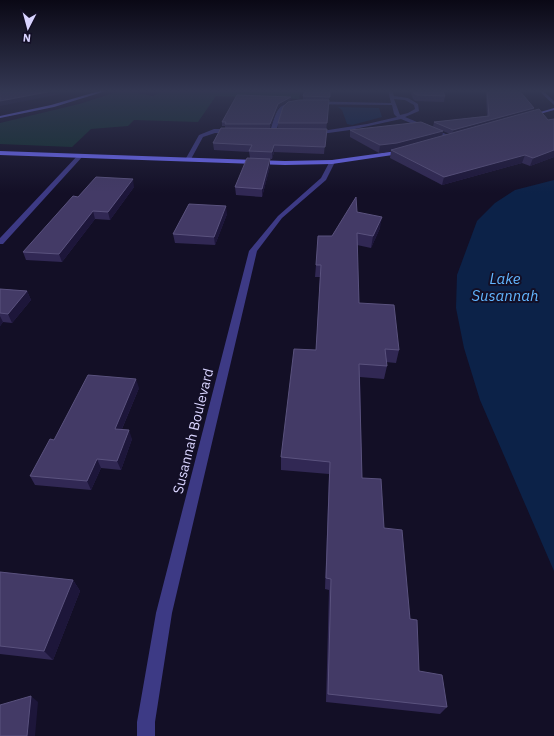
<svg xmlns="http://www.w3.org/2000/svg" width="554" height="736" font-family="'IBM Plex Sans',sans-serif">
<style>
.green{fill:#12302f}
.water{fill:#0c2248}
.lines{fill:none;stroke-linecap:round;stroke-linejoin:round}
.street{fill:#3d3a85;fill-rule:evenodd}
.secondary{fill:#6f6bff;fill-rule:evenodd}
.wall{fill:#312854;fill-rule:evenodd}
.shaded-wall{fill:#1d163a}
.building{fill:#433a66;stroke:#5a527e}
.labels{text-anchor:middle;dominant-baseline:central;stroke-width:4;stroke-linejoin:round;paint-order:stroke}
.street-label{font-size:14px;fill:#d9d4ff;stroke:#130f26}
.water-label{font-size:15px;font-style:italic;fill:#62b6ff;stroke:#130f26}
</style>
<rect width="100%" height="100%" fill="#130f26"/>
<path class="green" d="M123,90L153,96L163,90H301L299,99L216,96L198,122L134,120L128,126L91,129L72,147L0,144V123L79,104Z"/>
<path class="water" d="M338,107L379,108L382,117L352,125L347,124L342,110Z
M554,180V571L480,400L464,348L456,308L457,275L477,221L495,203L515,190Z"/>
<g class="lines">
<path class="street" d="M388,90H392L394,96L408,98L418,104L419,111L405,117L453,137V139H449L401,119L350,130L321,134L312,135L309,133L367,124L397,117L394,114L392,105L292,104L282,110L276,132L273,134L270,132C276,113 276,102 299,101L391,103ZM394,99L405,100L414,105L415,109L408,113L400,115Z
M538,90H542L554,101V105Z
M214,129H233L236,131L233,133H215L203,137L190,161H186L185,160L199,135Z
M78,155L83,156L3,244H0V238Z
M330,161L335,162L326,180L282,218L257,251L172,613L155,722V736H137V722L156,613L249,251L278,216L321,178Z"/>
<path class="secondary" d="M103,90H109L54,107L0,118V116L51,105Z
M554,108V110L529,117L527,116Z
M404,150L406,151V153L332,164L285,165L0,155V151L285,161L332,160Z"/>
</g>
<path class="wall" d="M330,90L329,100H303V96Z
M410,90H442L445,96L444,102L415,101L413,99Z
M487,90L490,91L489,90H519L534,108L533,111L548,120L554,119V157L530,166L522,163L442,185L390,158L391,151L379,153L350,137V130L433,127L434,122L487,116L486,95ZM443,131L450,134L442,136Z
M291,97V101L278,108L270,128H278V123L329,100L324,154L274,152L272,159H270V166L262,197L236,195L235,187L250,158L249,152L214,150L213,143L225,128V126H222V122Z
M134,187L110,220L95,219L62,262L26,260L23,252L78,197Z
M357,212L380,228L371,248L357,245L359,303L399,350L396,363L386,362L387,366L384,379L360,377L362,478L384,528L410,619L419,671L447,707L440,714L326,702L329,590L325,589L329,474L281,470V457L316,350L320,277H315L316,265Z
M227,214L215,245L175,243L173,234Z
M0,289L27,291L31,300L12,323L3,322L0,326Z
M139,388L122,429L132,439L121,470L101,468L91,490L35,485L30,476L54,440Z
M0,572L73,580L80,591L53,660L0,654Z"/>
<path class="shaded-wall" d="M58,90H74L61,94L0,106V101Z
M291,97V101L278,108L270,128V124L278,104Z
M534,108L533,112L452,135L453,130Z
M443,131L442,138L391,150V151L379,153L380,145Z
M274,145V152L272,159V152Z
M554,150V157L530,166L533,158Z
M525,155L522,163L442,185L444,177Z
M270,159V166L262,197V189Z
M133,179L134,187L110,220L108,212Z
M226,206L227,214L215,245L214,237Z
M93,211L95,219L62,262L59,254Z
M382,217L380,228L371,248L373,236Z
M27,291L31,300L12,323L8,314Z
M0,316L3,322L0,326Z
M136,379L139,388L118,438L115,429Z
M129,430L132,439L121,470L117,461Z
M97,459L101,468L91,490L87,481Z
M73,580L80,591L53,660L44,651Z
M31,696L38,702L35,736H27Z"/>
<path class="building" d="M0,90H58L0,101Z
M305,90H330V97L303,96Z
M413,90H442L445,96L417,95L414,93Z
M487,90L494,91V90H519L534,108L453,130L434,122L489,116Z
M237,95L291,97L278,104L270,124H225L226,122H222Z
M299,100H329L327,123H278L283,107L288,102Z
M539,109L548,120L554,119V150L533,158L525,155L444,177L391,150Z
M421,122L443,131L397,143L380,145L350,130Z
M221,128L327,129L325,147L274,145L272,152L249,151L252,145L213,143Z
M247,158L270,159L262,189L235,187Z
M96,177L133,179L108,212L93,211L59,254L23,252L73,196L78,197Z
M356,197L357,212L382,217L373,236L357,233L359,303L394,305L399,350L385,349L387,366L359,364L362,478L381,479L384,528L402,530L410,619L417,620L419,671L442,675L447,707L328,694L331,579L326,578L330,462L281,457L294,349L316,350L321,265H316L318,236H332Z
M189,204L226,206L214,237L173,234Z
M0,289L27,291L8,314L0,313Z
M88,375L136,379L115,429L129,430L117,461L97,459L87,481L30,476L50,439L54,440Z
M0,572L73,580L44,651L0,646Z
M31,696L27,736H0V705Z"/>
<linearGradient id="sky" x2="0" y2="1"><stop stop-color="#0a0815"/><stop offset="0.47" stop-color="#333752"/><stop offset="1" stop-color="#333752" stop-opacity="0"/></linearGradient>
<rect width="554" height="193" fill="url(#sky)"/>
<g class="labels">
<g class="street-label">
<text transform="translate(193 431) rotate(-76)">Susannah Boulevard</text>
</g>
<g class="water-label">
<text x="505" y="278">Lake<tspan x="505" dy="17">Susannah</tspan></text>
</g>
</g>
<g transform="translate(28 28) rotate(186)" stroke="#130f26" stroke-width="3" paint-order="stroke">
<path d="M0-3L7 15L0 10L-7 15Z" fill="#d9d4ff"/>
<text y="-6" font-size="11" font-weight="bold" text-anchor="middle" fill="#d9d4ff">N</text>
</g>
</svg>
